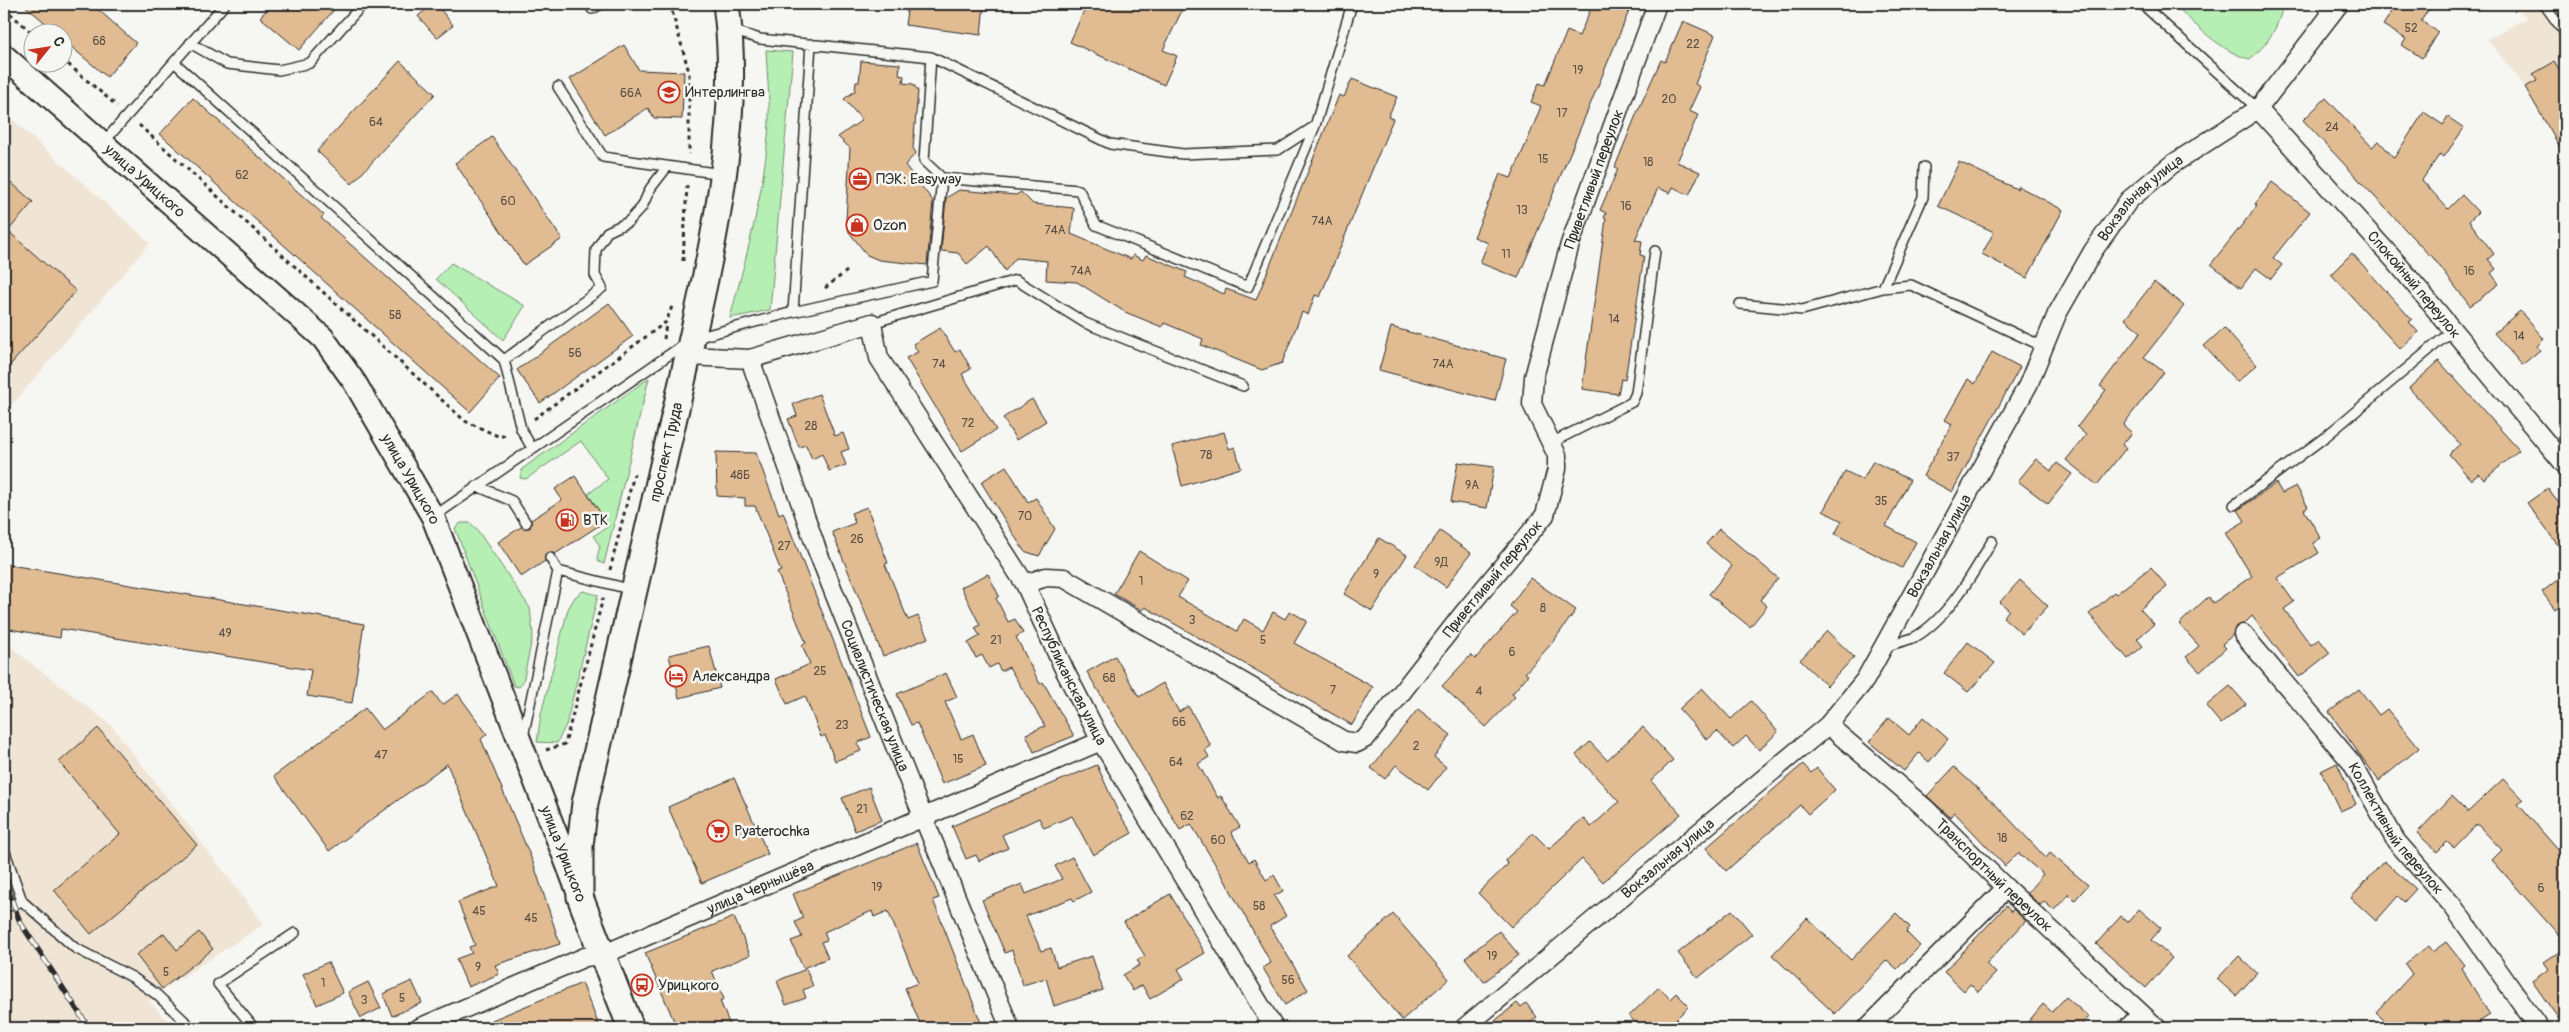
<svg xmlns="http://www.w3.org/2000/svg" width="2569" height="1032" font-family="Pangolin,sans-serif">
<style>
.built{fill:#f0e5d5}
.green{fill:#b6efb3;stroke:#708d6f}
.building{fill:#e1bc92;stroke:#2b2b2b}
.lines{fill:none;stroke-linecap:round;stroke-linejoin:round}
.service-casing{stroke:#2b2b2b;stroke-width:12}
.minor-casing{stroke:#2b2b2b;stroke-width:21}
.tertiary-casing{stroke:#2b2b2b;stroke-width:26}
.secondary-casing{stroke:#2b2b2b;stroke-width:29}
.path{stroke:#2b2b2b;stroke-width:3;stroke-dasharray:4 4;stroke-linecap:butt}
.service{stroke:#f6f6f2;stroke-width:9}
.minor{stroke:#f6f6f2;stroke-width:18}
.tertiary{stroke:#f6f6f2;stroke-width:22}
.secondary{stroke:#f6f6f2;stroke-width:25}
.rail-casing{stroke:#2b2b2b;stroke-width:5.5}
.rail{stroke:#f6f6f2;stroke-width:4;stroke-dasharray:11;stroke-linecap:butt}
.labels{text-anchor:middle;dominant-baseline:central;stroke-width:5;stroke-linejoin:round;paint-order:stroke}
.number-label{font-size:12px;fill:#584f45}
.poi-label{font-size:15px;fill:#2b2b2b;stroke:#f6f6f2;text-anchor:start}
.street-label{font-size:15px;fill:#2b2b2b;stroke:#f6f6f2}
</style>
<rect width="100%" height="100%" fill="#f6f6f2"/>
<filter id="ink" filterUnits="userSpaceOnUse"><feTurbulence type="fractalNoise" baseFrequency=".02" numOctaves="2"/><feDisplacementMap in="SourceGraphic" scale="10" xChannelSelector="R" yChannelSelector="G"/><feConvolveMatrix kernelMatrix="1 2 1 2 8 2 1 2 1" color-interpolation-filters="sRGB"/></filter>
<g filter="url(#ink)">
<path class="built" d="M2511,4H2565V156L2523,84L2487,39L2527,18Z
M4,112L150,243L4,414Z
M4,642L111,725L264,924L156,994L149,1001L174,1028H4Z"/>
<path class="green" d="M2174,4H2283C2279,27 2268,44 2250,59C2224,54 2193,23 2174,4Z
M766,50L793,52L770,310L730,318C747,254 765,190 769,123C770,99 767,74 766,50Z
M451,263L525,306L503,340L436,279Z
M649,378L604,564L599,562L597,558L600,546L593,536L609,526L588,494L608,479L581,441L526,479L520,478L522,469Z
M461,523H470L476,528L530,608L533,634L523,682L519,687L514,686L455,528Z
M583,591L598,595L566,725L557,743L537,742L541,714L568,609L575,597Z"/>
<path class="building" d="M23,4H92L136,43L107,77L62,39V32H56Z
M272,4H339L299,50L260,17Z
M433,4H436L453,25L437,38L418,16Z
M908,4H984L981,35L905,25Z
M1087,4H1185L1163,50L1177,56L1164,85L1070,42Z
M1593,4H1632L1518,278L1480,263L1488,243L1474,237L1500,174L1511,178L1531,132L1541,106L1531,102L1539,83L1545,85L1567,31L1579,36Z
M2397,4H2432L2421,21L2438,32L2422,58L2402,45L2406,39L2383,25Z
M1683,21L1715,35L1695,84L1700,87L1689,111L1698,115L1677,162L1700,172L1689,195L1673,187L1670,193L1658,188L1635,240L1642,241L1640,255L1644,256L1625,380L1621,379L1618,394L1582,389L1606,219L1604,218L1606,213L1600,210L1618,169L1615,167L1636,115L1661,60L1665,62Z
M624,45L639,70L684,72L682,119L654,118L648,108L605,135L570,79Z
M400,61L435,94L352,184L317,151Z
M861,61L900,64L899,75L904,76L903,83L913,84L918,91L913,148L916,153L905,165L933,201L927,265L879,260L867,255L849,232L846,220L850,148L838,137L862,120L844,99L855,91L856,82H859Z
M2554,62L2565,80V156L2525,87L2537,81L2533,74Z
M1352,79L1397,97L1388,117L1393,119L1320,297L1315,295L1308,315L1302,312L1282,363L1262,370L1201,345L1203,339L1164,323L1162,327L1125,312L1077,282L1046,280L1047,261L1016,258L1005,271L989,246L967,264L958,253L941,251L946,198L959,190L1016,195L1021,192L1033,204L1074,208L1071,234L1131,259L1133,255L1143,260L1146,255L1187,272L1185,277L1224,294L1226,289L1256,300L1339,95L1344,97Z
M193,98L324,215L321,218L500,378L470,412L160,134Z
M2326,98L2372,147L2379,141L2394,158L2424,112L2443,125L2448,117L2464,128L2444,157L2440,154L2422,180L2448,209L2462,195L2478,212L2469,221L2494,254L2488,259L2496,269L2491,273L2499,284L2470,306L2431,255L2430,256L2303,120Z
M492,137L562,239L524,265L455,163Z
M1959,162L2017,189L2018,186L2063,210L2027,278L1982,254L1994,232L1938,206Z
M4,176L33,202L8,231L76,291L4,372Z
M2272,182L2310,212L2273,258L2282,265L2271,279L2256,268L2241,288L2211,264L2257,206L2255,204Z
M2352,253L2412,320L2409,322L2418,332L2400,349L2331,274Z
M2154,282L2184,306L2144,357L2164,372L2123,425L2132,433L2122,445L2126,448L2097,485L2066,460L2086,435L2077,427L2106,390L2100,386L2141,332L2125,319Z
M609,303L633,336L540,403L517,370Z
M2520,311L2544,339L2537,346L2540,350L2522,365L2494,333Z
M1391,327L1506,359L1495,401L1379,370Z
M940,328L955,352L960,349L971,369L962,374L996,430L962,451L906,358L918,352L913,344Z
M2224,328L2257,365L2237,382L2204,346Z
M1992,352L2020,367L1952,492L1923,476L1952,424L1945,420L1968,379L1975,384Z
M2439,361L2519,450L2484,480L2479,474L2471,480L2449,454L2460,444L2409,388Z
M819,394L835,436L843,433L849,449L841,452L846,465L829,471L822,454L812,459L806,445L799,447L788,419L797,416L793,404Z
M1032,399L1046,421L1016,440L1003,418Z
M1224,432L1229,449L1235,447L1241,468L1182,486L1172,446Z
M716,452L756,453L779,514L783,512L871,737L857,743L861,751L835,761L825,735L821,737L805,696L787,704L776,679L810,664L802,645L806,643L777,572L781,571L755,506H745V498L717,496Z
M2036,459L2051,471L2057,463L2072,474L2048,504L2018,481Z
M1873,461L1910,480L1886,526L1916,542L1902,568L1835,534L1842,521L1823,511L1845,471L1863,480Z
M1458,462L1494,467L1487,508L1451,502Z
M1006,466L1028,502L1036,498L1055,529L1039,556L1024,551L981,482Z
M575,476L606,521L555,554L550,552L546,553L545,561L521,577L498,542L521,527L530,528L531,520L562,500L555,489Z
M2276,483L2282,493L2296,486L2308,507L2304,510L2321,538L2313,543L2319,553L2277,578L2294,602L2284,609L2311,645L2319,639L2330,653L2299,677L2252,616L2244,624L2236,626L2233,635L2222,644L2226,648L2200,672L2186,657L2199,646L2179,624L2208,597L2213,603L2252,576L2225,533L2245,521L2238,510Z
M2548,488L2565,511V555L2527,503Z
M867,507L888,563L885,564L908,620L918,616L928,638L883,656L832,532L855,523L851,513Z
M1719,529L1778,578L1760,600L1767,606L1750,627L1709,594L1732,566L1706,544Z
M1440,531L1471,553L1446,587L1415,565Z
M1379,538L1407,555L1372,611L1344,594Z
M1139,551L1188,581L1178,597L1237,631L1244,619L1263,630L1273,612L1285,619L1290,611L1307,621L1294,643L1373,687L1352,725L1145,607L1142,610L1114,594Z
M4,564L364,624L352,703L307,696L311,670L61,629L60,638L4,628Z
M2151,567L2167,587L2140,609L2154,624L2137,639L2143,646L2128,659L2089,614L2114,592L2116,594Z
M988,574L999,596L996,598L1008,622L1015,619L1023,633L1016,637L1040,684L1043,682L1074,736L1034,752L1026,734L1045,726L1009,667L1001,671L997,664L989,668L982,655L976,658L968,643L980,636L975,628L980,625L961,587Z
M2565,574V602L2555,609L2542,592Z
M1530,578L1576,610L1552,643L1525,673L1528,675L1512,694L1515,697L1486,727L1442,686L1471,655L1475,659L1517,612L1510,606Z
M2020,580L2048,606L2022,634L2003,617L2009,610L2000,602Z
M1827,631L1854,657L1827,686L1800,660Z
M1968,642L1995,663L1968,692L1944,673Z
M709,646L720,688L679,698L669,655Z
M1115,656L1139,697L1163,683L1179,712L1188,706L1211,746L1205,750L1209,757L1198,764L1218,798L1221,796L1240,827L1231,832L1249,862L1254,859L1266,880L1274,875L1283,891L1274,896L1286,916L1270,926L1308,990L1285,1005L1263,968L1271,963L1223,877L1191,824L1180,830L1087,672Z
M946,673L957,697L945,702L961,739L973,734L986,766L942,784L917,723L911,725L897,694Z
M2230,686L2246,704L2221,724L2206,706Z
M1702,688L1731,719L1751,701L1778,732L1759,750L1746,736L1733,748L1717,731L1707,740L1679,709Z
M2359,689L2379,715L2387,709L2419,748L2379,781L2329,712Z
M433,692L442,705L458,694L487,734L481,739L534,865L560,944L495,965L499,974L468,987L456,959L472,953L469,947L475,945L458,902L499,886L447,764L329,851L274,776L365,708L382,730Z
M1418,709L1451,735L1434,757L1446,767L1428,790L1396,765L1385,779L1371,768Z
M1923,717L1948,739L1929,762L1919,753L1904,771L1869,742L1889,718L1909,735Z
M1643,727L1673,760L1651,781L1681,814L1603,882L1582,859L1511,927L1478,893L1508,864L1505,860L1533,833L1549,849L1583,818L1591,827L1619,802L1576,755L1590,742L1607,760Z
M98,728L197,845L91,934L54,890L120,834L59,762Z
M2337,763L2356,804L2340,811L2321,771Z
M1803,764L1811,773L1817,768L1835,790L1808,814L1800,805L1726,871L1706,848Z
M1097,765L1118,812L1132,833L1093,855L1072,816L1044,828L1039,818L1002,835L1008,848L979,861L976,855L966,859L952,826Z
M1954,767L1998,807L2046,858L2050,853L2088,885L2075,900L2069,894L2054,910L2044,902L2040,905L2027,893L2043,874L2018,853L2005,866L1954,812L1950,817L1927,796Z
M734,778L768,854L702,883L668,807Z
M2503,779L2523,800L2518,804L2565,858V942L2492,860L2502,850L2477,824L2454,848L2447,842L2437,852L2417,833L2452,796L2468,812Z
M869,787L882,820L855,831L842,798Z
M917,843L939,898L933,900L983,1028H922L905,988L918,983L888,911L874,917L872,911L824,932L827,940L821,942L828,958L803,968L791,941L802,937L795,922L803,918L793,894Z
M1072,857L1091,892L1074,901L1072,898L1026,916L1041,951L1051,948L1057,967L1092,956L1103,990L1054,1006L1046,978L1023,985L1012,950L1005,953L982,900L1022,884L1026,894L1062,879L1055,866Z
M2384,861L2416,889L2404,902L2398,896L2376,921L2351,898Z
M1170,894L1205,953L1178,969L1184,979L1150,999L1142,985L1133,991L1123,975L1140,965L1137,960L1145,956L1124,922Z
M2006,906L2011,912L2013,909L2026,921L1986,964L1996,973L1978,992L1970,984L1964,991L1944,972Z
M2139,909L2161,928L2151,940L2172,958L2146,988L2096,944L2121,916L2128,922Z
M1732,910L1752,934L1698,978L1678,953Z
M1896,913L1910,927L1906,932L1920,946L1897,969L1887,960L1835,1014L1772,955L1807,918L1851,960Z
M1393,914L1449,979L1402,1020L1347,956Z
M734,917L750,955L712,971L724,999L720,1001L731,1028H677L645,953Z
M1499,931L1519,955L1484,982L1465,958Z
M199,932L213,949L162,989L136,955L164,933L177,950Z
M2446,942L2464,965L2461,968L2490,1015L2469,1028H2393L2376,1013L2412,974L2405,964L2428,946L2432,952Z
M2565,948V1028L2532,981L2549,969L2544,962Z
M2239,956L2257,973L2236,996L2217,979Z
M328,962L343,993L317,1005L303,974Z
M806,969L813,986L803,990L806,998L786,1005L777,981Z
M412,981L422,1003L392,1016L383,994Z
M368,982L381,1008L361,1018L348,992Z
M582,983L600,1028H473L516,1010Z
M1659,987L1670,999L1676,993L1689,1006L1667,1028H1641L1629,1016Z
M2066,997L2089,1017L2079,1028H2023L2043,1004L2052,1012Z
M1517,1003L1521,1007L1526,1003L1537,1017L1524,1028H1486Z"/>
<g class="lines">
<g class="service-casing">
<path id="service" d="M589,4L592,9L601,4
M2142,4L2258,109
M2322,4L2328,18
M2544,4L2565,33
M731,30L760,39L931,57L1110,144L1183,154L1278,150L1315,126L1352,4
M190,43L227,64L279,70L310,63L363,4
M174,62L504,360L521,429L532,448
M558,87L603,157L722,174
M103,143L225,4
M942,178L1079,190L1096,225L1248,287L1315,126
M1883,288L1923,197L1924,167
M1740,304L1802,310L1883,288L1911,285L2044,347
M793,312L932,281L942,178L924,161L931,57
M872,323L1016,280L1085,323L1243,386
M504,360L602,288L595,275L596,250L607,232L628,222L642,207L650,189L667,167
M1551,443L1632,402L1636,393L1655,251
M477,486L512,501L526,523
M2234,505L2325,437L2453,330
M433,517L692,339L793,312L811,44
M558,571L633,590
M1885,647C1895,643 1906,641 1915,637C1947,619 1974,573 1992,541
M523,737L558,571L550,558
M4,849L22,901L75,948L132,977L156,994L192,1028
M4,908L22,901
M254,1028L218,984L295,933"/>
</g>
<g class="minor-casing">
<g id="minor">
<path id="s1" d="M2258,109L2396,262L2565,465"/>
<path id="s2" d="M688,356L750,359L872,323L879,358L1025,584L1065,671L1101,741L1274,1028"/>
<path id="s3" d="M750,359L817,550L924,819L1010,1028"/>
<path id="s4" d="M1025,584L1046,577L1064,578L1344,741L1357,743L1366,738L1462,615L1545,515L1557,469V455L1532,404L1534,377L1570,244L1657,4"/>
<path id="s5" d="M2243,634L2352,763L2396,841L2452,905L2539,1028"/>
<path id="s6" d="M1828,725L1925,808L2006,888L2157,1028"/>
<path id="s7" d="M419,1028L585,957L602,955L1101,741"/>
<path id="s8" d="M1464,1028L1828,725L1865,680L2028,385L2057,314L2093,251L2129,200L2171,165L2258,109L2339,4"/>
<path d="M1867,1028L2006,888"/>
<path d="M2128,1028L2141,1014"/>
</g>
</g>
<g class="tertiary-casing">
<g id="tertiary">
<path id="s9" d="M4,56L323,338L355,383L433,517L579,894"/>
</g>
</g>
<g class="secondary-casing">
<g id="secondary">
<path id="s10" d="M631,1028L580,897V846L585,803C616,668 647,534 678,400C706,275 744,132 726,4"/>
</g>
</g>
<path class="path" d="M670,4L689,72V154
M4,8L32,33
M62,59L117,106
M139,125L465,421L500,437L507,434
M683,261L687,185
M825,288L847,271
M664,339L666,323
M534,419L666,322L673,304
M610,570L634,474
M546,750L565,744L603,598"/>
<use href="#service" class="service"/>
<use href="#minor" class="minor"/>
<use href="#tertiary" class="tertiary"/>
<use href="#secondary" class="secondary"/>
<g class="rail-casing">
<path id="rail" d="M4,879L20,922L89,1028"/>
</g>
<use href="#rail" class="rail"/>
</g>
</g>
<defs>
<g id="school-ring" transform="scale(1.125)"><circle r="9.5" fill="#f6f6f2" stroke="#c8321e" stroke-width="1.5"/><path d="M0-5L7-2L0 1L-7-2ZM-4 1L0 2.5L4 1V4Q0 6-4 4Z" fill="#c8321e"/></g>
<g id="office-ring" transform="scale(1.125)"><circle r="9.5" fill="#f6f6f2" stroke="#c8321e" stroke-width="1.5"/><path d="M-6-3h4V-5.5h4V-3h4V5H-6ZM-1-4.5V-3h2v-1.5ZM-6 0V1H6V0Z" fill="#c8321e"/></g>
<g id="shop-ring" transform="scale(1.125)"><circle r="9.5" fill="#f6f6f2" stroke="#c8321e" stroke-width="1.5"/><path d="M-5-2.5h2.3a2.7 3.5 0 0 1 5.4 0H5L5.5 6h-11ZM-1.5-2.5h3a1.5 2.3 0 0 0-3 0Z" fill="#c8321e"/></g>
<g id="fuel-ring" transform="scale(1.125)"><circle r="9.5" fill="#f6f6f2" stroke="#c8321e" stroke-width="1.5"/><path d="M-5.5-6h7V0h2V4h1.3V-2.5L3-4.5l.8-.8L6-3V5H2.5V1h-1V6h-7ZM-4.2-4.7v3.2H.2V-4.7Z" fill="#c8321e"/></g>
<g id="hotel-ring" transform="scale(1.125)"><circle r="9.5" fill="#f6f6f2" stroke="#c8321e" stroke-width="1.5"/><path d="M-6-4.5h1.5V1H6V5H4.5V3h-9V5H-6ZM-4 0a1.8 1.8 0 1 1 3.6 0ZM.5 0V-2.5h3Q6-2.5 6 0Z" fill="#c8321e"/></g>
<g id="supermarket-ring" transform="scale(1.125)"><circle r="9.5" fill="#f6f6f2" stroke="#c8321e" stroke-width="1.5"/><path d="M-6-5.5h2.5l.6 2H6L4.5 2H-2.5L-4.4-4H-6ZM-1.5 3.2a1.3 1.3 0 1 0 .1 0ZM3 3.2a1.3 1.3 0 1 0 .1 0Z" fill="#c8321e"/></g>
<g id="bus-ring" transform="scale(1.125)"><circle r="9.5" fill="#f6f6f2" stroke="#c8321e" stroke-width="1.5"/><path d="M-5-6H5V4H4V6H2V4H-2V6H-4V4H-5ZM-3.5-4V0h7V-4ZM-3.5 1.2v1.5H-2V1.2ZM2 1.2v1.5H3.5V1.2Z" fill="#c8321e"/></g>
</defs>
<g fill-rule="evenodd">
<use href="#school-ring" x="669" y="92"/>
<use href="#office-ring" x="860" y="179"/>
<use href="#shop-ring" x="857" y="225"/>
<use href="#fuel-ring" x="567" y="520"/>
<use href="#hotel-ring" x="676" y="676"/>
<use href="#supermarket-ring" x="718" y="831"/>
<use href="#bus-ring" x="642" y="985"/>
</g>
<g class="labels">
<g class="number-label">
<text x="2411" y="28">52</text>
<text x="99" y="41">68</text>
<text x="1693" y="44">22</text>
<text x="1578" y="70">19</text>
<text x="631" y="93">66А</text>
<text x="1669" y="99">20</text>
<text x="1562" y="113">17</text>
<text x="376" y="122">64</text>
<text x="2332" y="127">24</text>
<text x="1543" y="159">15</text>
<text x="1648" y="162">18</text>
<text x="242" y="175">62</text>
<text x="508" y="201">60</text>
<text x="1626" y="206">16</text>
<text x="1522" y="210">13</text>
<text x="1322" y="221">74А</text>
<text x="1055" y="230">74А</text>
<text x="1506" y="254">11</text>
<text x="1081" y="271">74А</text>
<text x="2469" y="271">16</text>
<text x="395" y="315">58</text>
<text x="1614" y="319">14</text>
<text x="2519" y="336">14</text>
<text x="575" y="353">56</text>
<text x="939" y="364">74</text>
<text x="1443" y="364">74А</text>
<text x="968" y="423">72</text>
<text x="811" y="426">28</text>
<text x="1206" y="455">78</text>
<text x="1953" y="457">37</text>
<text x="740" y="475">48Б</text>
<text x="1472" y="485">9А</text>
<text x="1881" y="501">35</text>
<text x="1025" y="516">70</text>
<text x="857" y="539">26</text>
<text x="784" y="546">27</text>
<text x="1441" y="562">9Д</text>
<text x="1376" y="574">9</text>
<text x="1141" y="581">1</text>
<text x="1543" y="608">8</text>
<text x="1192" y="620">3</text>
<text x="225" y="633">49</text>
<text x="996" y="640">21</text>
<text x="1263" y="640">5</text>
<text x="1512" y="652">6</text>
<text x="820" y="671">25</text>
<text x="1109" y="678">68</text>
<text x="1333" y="690">7</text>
<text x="1479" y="691">4</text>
<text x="1179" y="722">66</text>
<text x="842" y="725">23</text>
<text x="1416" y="746">2</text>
<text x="381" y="755">47</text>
<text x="958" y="759">15</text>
<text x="1176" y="762">64</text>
<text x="862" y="809">21</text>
<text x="1187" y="816">62</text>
<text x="2002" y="838">18</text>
<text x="1218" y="840">60</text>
<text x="877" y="887">19</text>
<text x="2541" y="888">6</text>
<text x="1259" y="906">58</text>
<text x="479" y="911">45</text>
<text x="531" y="918">45</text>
<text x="1492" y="956">19</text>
<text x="478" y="967">9</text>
<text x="166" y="972">5</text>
<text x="1288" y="980">56</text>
<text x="323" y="983">1</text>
<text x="402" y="998">5</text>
<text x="364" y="1000">3</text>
</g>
<g class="poi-label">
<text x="685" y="92">Интерлингва</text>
<text x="876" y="179">ПЭК: Easyway</text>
<text x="873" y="225">Ozon</text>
<text x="583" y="520">ВТК</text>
<text x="692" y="676">Александра</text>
<text x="734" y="831">Pyaterochka</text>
<text x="658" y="985">Урицкого</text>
</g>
<g class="street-label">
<text stroke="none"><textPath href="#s9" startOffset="188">улица Урицкого</textPath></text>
<text stroke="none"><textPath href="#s4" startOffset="1026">Приветливый переулок</textPath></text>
<text stroke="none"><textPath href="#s8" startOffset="1090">Вокзальная улица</textPath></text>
<text stroke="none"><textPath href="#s1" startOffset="235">Спокойный переулок</textPath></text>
<text stroke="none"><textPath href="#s10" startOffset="595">проспект Труда</textPath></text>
<text stroke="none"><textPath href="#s9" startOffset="592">улица Урицкого</textPath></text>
<text stroke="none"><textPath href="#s8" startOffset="685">Вокзальная улица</textPath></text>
<text stroke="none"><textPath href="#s4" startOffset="591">Приветливый переулок</textPath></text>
<text stroke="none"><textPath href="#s2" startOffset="596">Республиканская улица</textPath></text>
<text stroke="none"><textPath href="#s3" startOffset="359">Социалистическая улица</textPath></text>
<text stroke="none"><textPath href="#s5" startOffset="248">Коллективный переулок</textPath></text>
<text transform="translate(563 854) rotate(69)">улица Урицкого</text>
<text stroke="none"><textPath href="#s8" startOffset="265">Вокзальная улица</textPath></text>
<text stroke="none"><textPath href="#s6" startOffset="224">Транспортный переулок</textPath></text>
<text stroke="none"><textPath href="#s7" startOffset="370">улица Чернышёва</textPath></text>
</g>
</g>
<rect width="2569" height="1032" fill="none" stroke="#f6f6f2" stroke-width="20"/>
<rect x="10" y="10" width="2549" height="1012" fill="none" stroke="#2b2b2b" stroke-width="2" filter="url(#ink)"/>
<g transform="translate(48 48) rotate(60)"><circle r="24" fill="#f6f6f2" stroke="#a5a5a2"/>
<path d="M0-4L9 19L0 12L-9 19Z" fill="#c8321e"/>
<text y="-8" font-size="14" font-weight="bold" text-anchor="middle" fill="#2b2b2b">С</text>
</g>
</svg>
